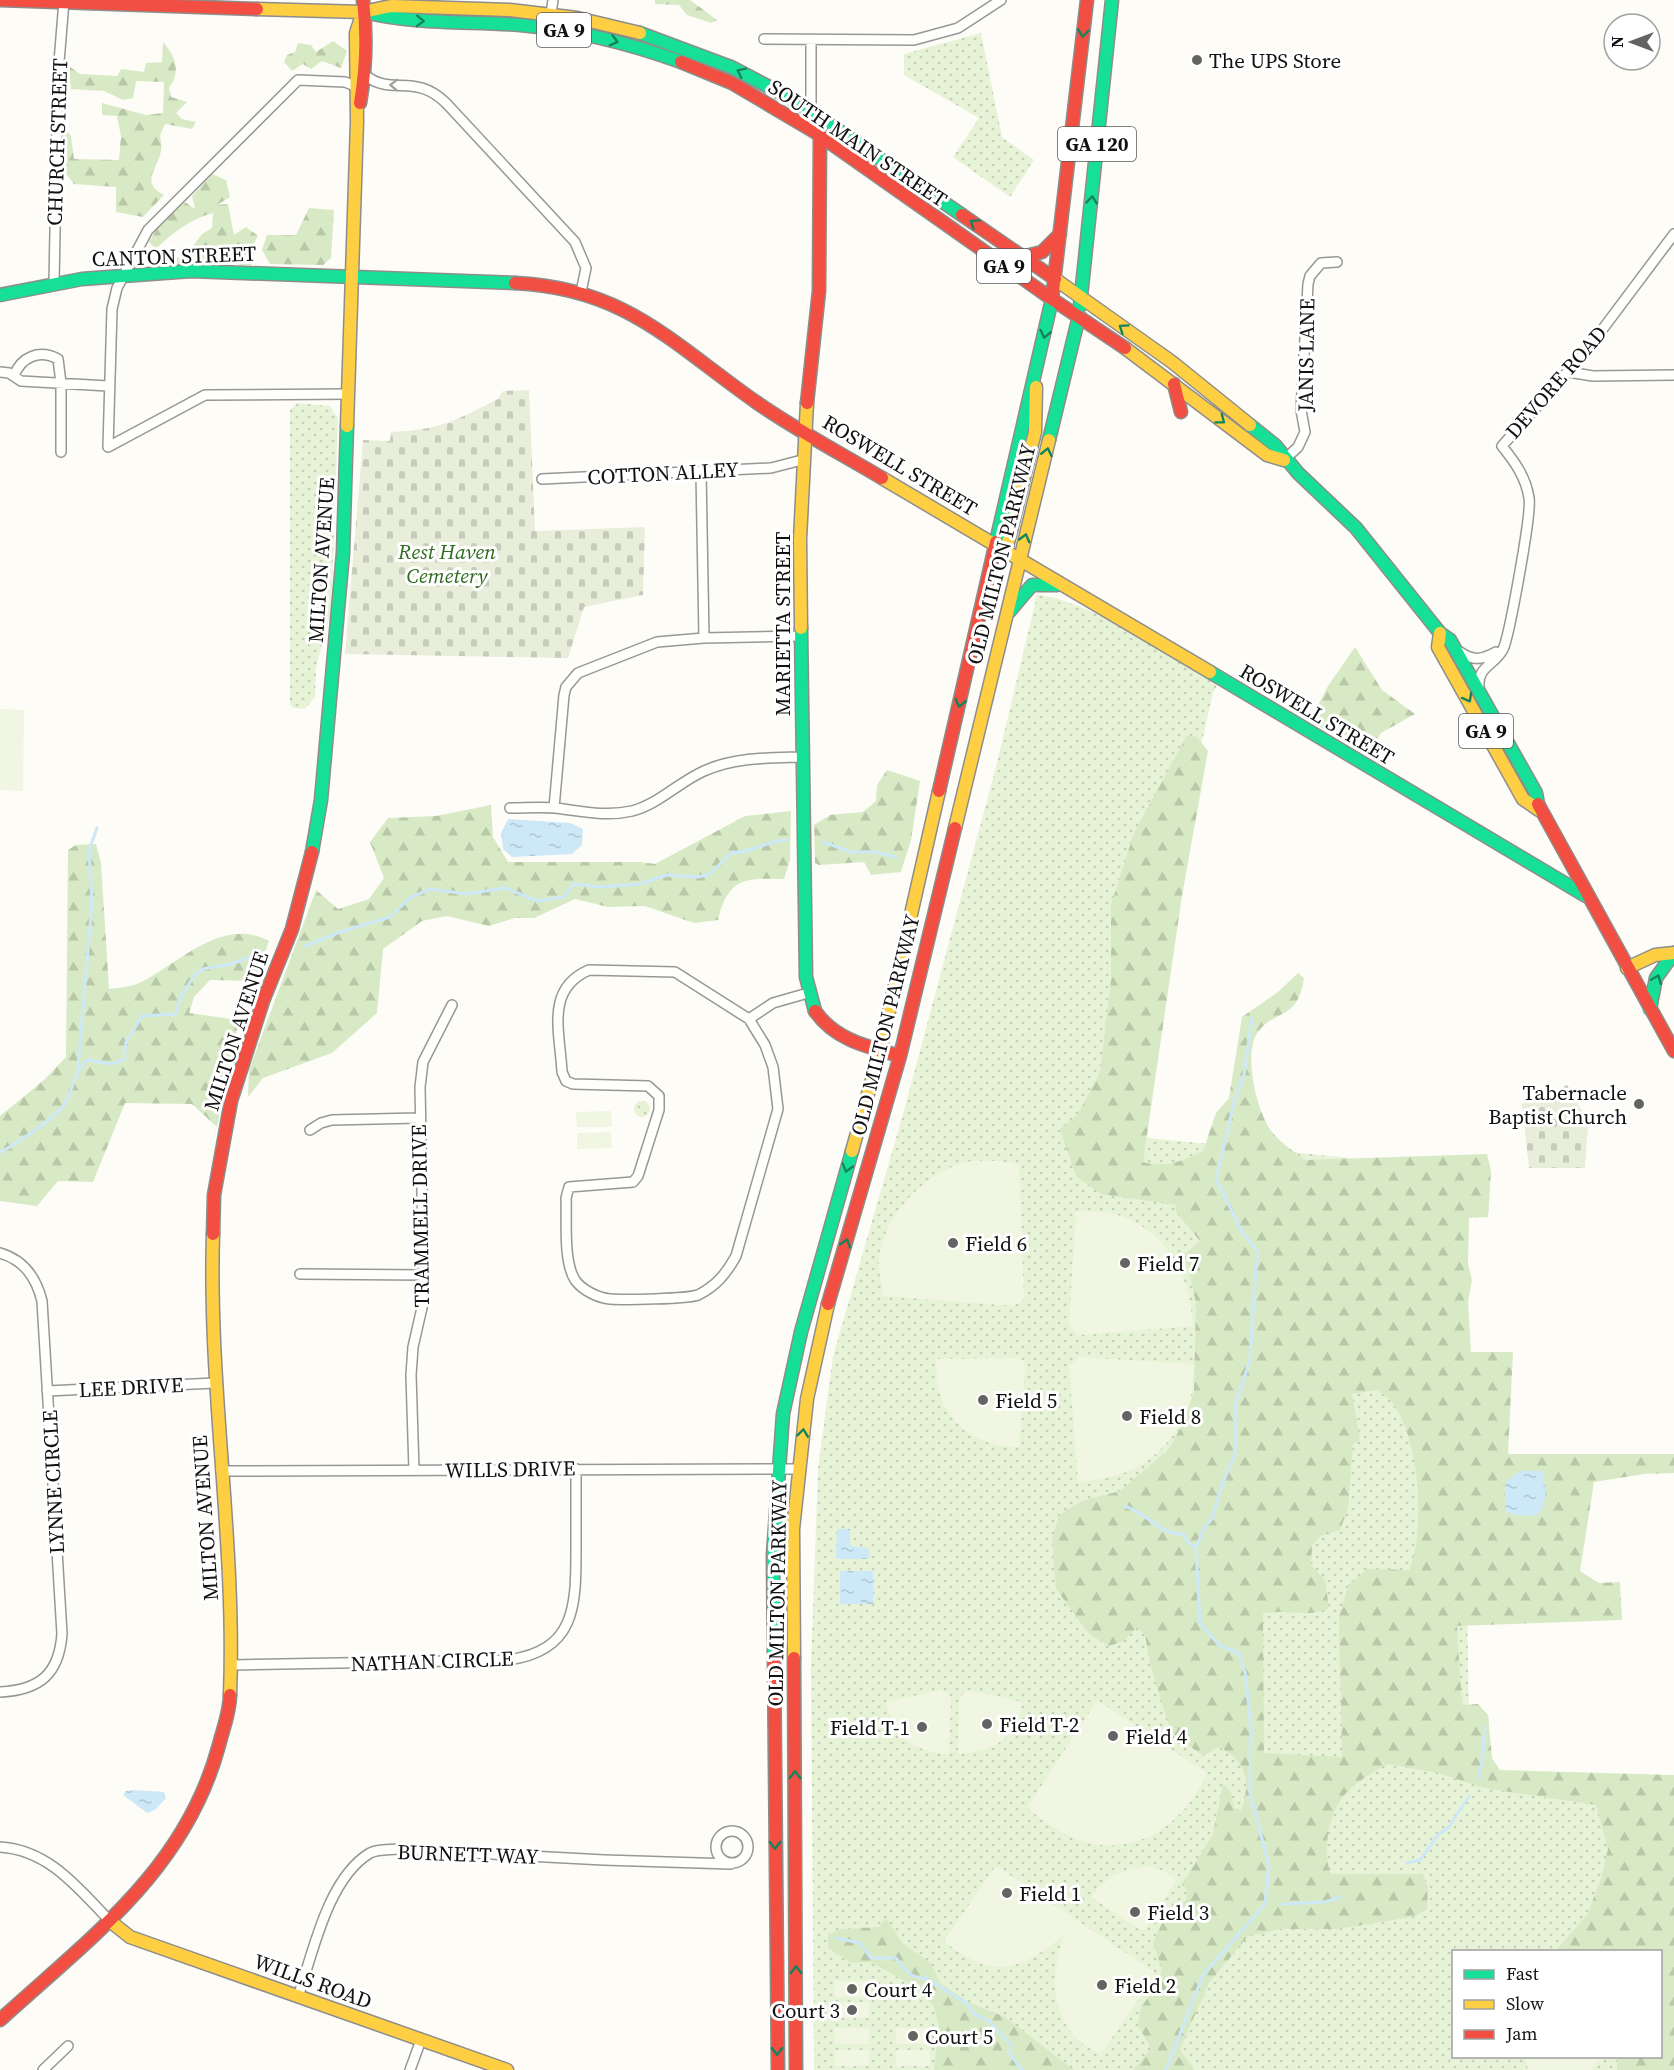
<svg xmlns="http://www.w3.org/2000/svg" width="1674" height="2070" font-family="'Source Serif 4',serif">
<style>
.grass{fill:url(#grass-dots);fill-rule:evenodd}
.forest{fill:url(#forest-firs);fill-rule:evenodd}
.cemetery{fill:url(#cemetery-stones)}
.pitch{fill:#f0f6e1}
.water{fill:url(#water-ripples)}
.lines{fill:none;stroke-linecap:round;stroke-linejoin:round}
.stream{stroke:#cde8f7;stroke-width:3}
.street-casing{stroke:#979795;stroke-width:12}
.fast-casing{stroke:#8e8d8b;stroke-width:15}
.slow-casing{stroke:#8e8d8b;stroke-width:15}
.jam-casing{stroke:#8e8d8b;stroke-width:15}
.street{stroke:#fffffe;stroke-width:9}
.fast{stroke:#16e098;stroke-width:12}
.slow{stroke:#ffcf43;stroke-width:12}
.jam{stroke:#f24e42;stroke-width:12}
.oneway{stroke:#14835b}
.oneway2{stroke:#a0a09f}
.poi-dot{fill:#646362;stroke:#fff;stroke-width:2}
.labels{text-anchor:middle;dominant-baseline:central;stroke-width:6;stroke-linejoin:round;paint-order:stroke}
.shield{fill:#fff;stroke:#585858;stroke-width:1.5}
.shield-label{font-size:20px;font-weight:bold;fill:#111}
.poi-label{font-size:21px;fill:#111;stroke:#fff;text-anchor:start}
.street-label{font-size:21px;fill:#111;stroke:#fff}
.park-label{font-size:21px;font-style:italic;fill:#2f6b1f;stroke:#fff}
</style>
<defs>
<pattern id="grass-dots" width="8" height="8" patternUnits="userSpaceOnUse" patternTransform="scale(1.5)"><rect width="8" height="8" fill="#e7f3d7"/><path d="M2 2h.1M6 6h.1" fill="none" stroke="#c5cfb8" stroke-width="1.8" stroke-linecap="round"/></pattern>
<pattern id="forest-firs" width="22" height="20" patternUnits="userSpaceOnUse" patternTransform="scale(1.5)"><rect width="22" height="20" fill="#d8eac5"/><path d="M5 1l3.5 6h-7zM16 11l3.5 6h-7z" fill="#b8c8a8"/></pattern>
<pattern id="cemetery-stones" width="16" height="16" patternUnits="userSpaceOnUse" patternTransform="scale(1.5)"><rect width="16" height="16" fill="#e9eedb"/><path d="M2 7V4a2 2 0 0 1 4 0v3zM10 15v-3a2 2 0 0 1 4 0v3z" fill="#c7cbbb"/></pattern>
<pattern id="water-ripples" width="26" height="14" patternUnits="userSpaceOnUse" patternTransform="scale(1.5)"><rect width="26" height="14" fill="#cde8f7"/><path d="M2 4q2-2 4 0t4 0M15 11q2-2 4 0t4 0" fill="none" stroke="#afc6d3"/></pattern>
</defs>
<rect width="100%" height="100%" fill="#fdfcf7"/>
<path class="grass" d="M981,33L1002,137L1034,160L1010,197L953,157L979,118L904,75V54Z
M297,403L330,406L338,418L331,612L316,667L315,697L305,709L293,708L290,704V410Z
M1037,595C1089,600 1172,656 1218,684L1213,693L1161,922L1138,1137L1460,1169L1470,1784L1674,1789V2070H814L811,1665L818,1469L833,1356L903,1114L996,767ZM1454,1952H1660V2056H1454Z
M634 1109a8 8 0 1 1 16 0a8 8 0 1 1-16 0Z"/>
<path class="forest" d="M655,0H690L717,20L711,23L687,15L679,5L655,4Z
M333,41L347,51L341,68L322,61L311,69L303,64L292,71L284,62L287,55L295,52L298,43L311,45L316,52Z
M163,42C176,57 181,72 169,88L171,97L187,102L176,113L182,119L196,122L192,129L165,124C156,141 163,138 161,151C157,170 140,183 164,195L143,217L116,212V187L74,184L63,170V126L71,136L74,159L119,160L121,136L117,116L102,115V103L146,115L163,113L164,82L136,81L133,98L123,100L104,91L71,89L69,66L80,74L117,76L121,69L144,72L146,63L162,62Z
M212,174L226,180L230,197L217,205L228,204L234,235L246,227L258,236L248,253L251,256V265L240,266L232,255L222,256L213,268H194L190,264L172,267L164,261L172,256L184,259L202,234L212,228L213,213C191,219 173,232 156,249L149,242L163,218L185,202L195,209L192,196Z
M309,208L334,210L331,258L323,265L270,264L262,250L267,235H296Z
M1355,647L1382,690L1415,714L1381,733L1367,755L1310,721L1328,686Z
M1187,735L1197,737L1208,751L1182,896L1143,1162C1164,1168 1185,1161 1203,1151L1216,1113L1229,1098L1242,1017L1278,992L1298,973L1304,978C1298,1023 1272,1008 1256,1035C1244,1057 1257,1115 1273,1133C1282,1144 1295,1152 1305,1160L1487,1154L1491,1171L1488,1217L1469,1218L1468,1264L1472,1280L1468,1302L1471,1352H1513L1508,1454H1674V1473L1644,1474L1594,1482L1580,1571L1599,1583L1620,1582L1622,1620L1457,1626L1462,1705L1478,1704L1488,1715L1492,1758L1500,1770L1674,1775V2070H1617V2057L1660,2056V1952L1558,1951V1948L1587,1915L1602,1876L1608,1849L1596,1805L1484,1788L1439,1773L1387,1764C1371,1774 1353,1783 1342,1798C1328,1816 1322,1853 1331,1874H1423L1428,1888L1427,1909L1416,1916L1376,1923L1336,1929H1281L1248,1936L1209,1983L1180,2049L1194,2070H1133L1151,2049L1138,2025L1141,2007L1156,1987L1162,1969L1153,1943L1165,1917L1186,1900L1187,1890L1182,1885L1213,1834L1223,1784L1231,1792L1234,1808L1241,1810C1252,1782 1246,1759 1218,1747L1203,1756L1171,1732L1150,1664L1145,1635L1137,1627L1124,1641L1109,1646L1089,1634L1056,1589L1052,1539L1059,1515L1082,1501L1120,1491L1168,1450L1185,1420L1194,1391L1196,1303L1185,1254L1200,1241L1176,1212V1205L1101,1194L1076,1176L1060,1129L1078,1114L1100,1072L1111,980V905L1134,833ZM1377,1390C1381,1393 1388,1397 1391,1401C1420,1436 1426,1530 1409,1570L1368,1569L1348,1585L1339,1617L1342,1757L1264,1753L1263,1614C1287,1608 1308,1619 1329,1608L1325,1580L1311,1565L1312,1545L1321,1536L1340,1530L1348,1509L1353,1444L1360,1440L1352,1394Z
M887,770L920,781L911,840L901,872L871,875L864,862L819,865L815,863L814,825L830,815L863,812L876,801L877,785Z
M491,805L493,837L508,862H640L655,864L745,816L791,811L790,860L784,879C746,878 728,877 718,920L694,923L645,906L608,907L575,899L534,918H515L489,926L447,916L422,921L383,949L377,1013L332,1053L263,1078L248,1097L249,1070L316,890L338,909L369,899L384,878L370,842L388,818L436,816Z
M96,844L101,863L109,989C118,988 128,987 137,984C177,966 221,915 269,941L255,981L210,980L194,997L189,1013L239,1020L217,1127L192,1104L125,1103L93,1182L58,1181L37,1206L0,1201V1116L44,1080L66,1057L68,850L76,845Z
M886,1918L903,1944L931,1963L940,1983L970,2003L1005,2017L1074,2070H934L939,2026L933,2005L908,1983L871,1962L851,1963L828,1948V1934L842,1929L879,1927Z"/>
<path class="cemetery" d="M529,390L535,531L645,527L643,595L584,607L568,658L345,654L363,440L390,441L391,432C440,430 455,421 498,399L503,391Z
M1567,1085L1588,1122L1585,1168H1529L1522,1104Z"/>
<path class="pitch" d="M0,709L24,710L23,791L0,790Z
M611,1111L612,1127H577L576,1112Z
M611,1132L612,1148L577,1149V1133Z
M999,1161L1019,1164L1024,1299L1014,1306L883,1296C882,1284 878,1271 879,1259C884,1215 921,1177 962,1163C973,1160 988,1161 999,1161Z
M1076,1211C1089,1212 1105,1211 1118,1215C1170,1233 1189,1275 1193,1326L1078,1335L1069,1325Z
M1079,1357L1194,1364C1193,1376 1193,1390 1190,1401C1173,1453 1131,1481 1078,1481L1069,1366Z
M1014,1358L1023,1360L1025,1368L1019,1447C982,1448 947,1426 938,1387C936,1378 937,1368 936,1359Z
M940,1690L949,1694L951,1698L949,1754C916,1752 891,1738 887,1702Z
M968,1690L1022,1702C1018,1740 991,1752 958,1754L959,1698Z
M1097,1700L1207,1773C1184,1828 1128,1863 1069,1836C1054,1829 1040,1818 1027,1808Z
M998,1867L1154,1972L1155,1976L1101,2054C1050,2032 1048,1981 1064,1935C1020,1972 991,1980 944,1941L994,1868Z
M1149,1867L1164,1871L1176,1880L1145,1929L1140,1930L1091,1897C1107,1876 1122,1868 1149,1867Z
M835,1981H869V1997H835Z
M835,2002H869V2018H835Z
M835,2028H869V2044H835Z
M896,2028H931V2044H896Z
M835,2050H869V2066H835Z
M896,2050H930V2066H896Z
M1525,2057V2056L1603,2057L1590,2070H1528Z"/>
<path class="water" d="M508,819L570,823L583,829L582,845L572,854L512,857L503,849L501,833Z
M1520,1471H1542C1546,1487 1549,1504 1536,1516L1515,1515L1505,1511V1483Z
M837,1529H850V1546L868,1548L869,1559H836Z
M840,1571H873V1604H840Z
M134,1790L164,1792L166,1798L155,1810L147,1813L123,1795L126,1791Z"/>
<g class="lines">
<path class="stream" d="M823,842L851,852H875L896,857
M305,946L340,932L390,917L411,897L431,889L466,894L505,888L537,901L564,897L574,884L599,887L640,884L667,875L697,877L710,874L731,853C751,853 766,841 786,840
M78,1067L92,903L89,850L97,828
M0,1152C12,1147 58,1116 64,1105C74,1090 73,1072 87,1060L111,1064L124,1060L126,1042L142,1016L176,1014L180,998L194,976L203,969L231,964L257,954
M1124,1506C1147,1512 1160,1536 1184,1534L1187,1542L1196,1548
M1478,1780L1482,1762L1485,1727
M1407,1863L1420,1860L1438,1835L1449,1827L1469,1796
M1283,1904L1325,1902L1340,1897
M836,1938L860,1943L871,1958H896C904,1968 910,1979 925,1978L965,2002L974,2014L989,2021L1011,2045L1010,2054L1022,2070
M1166,2070L1203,1975L1265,1904L1269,1866L1250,1793L1251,1728L1245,1672L1239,1653L1219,1645L1200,1623L1196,1548L1204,1528L1212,1519L1222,1485L1235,1454V1406L1250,1360L1257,1251L1241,1230L1216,1179L1235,1099L1244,1075L1252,1018"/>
<g class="street-casing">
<path id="street" d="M550,20L553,0
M764,39L914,40L958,28L1001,0
M365,75C392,97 414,72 446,103L575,242L586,268L581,292
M811,110V40
M54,283L58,74L64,1
M0,372L9,373L21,381L108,386
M1568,372L1593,376L1674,375
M14,376C21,357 39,349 58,359L61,383V452
M349,394L205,395L108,447L112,309L117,288L148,230L298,80L345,82L355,86
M1284,460L1298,447L1305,432L1301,410L1308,284L1310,276L1321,263L1337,262
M701,472L704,638
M542,479L771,468L802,460
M1460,652C1473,661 1482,660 1496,652
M1479,687C1477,665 1497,665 1504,647C1510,630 1532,513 1529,498C1526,477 1514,461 1502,446L1587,350L1674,234
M510,808C525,808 540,807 555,808C581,811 606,817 632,811C659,804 679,782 704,771C735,757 769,758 802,757
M554,808L564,695L566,687L578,673L657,642L704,638L801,636
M589,970L675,972L749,1019L765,1045L773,1067L778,1109L736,1256C726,1274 716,1286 698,1295C687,1299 624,1300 610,1299C598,1298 582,1290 575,1280C563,1261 567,1220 566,1198L569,1187L633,1182L638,1176L659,1110V1096L648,1086L573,1084L566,1081L562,1072C560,1032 545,989 589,970Z
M749,1019L773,1003L808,993
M310,1130L321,1123L332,1120L418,1118
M0,1253C24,1260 36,1277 42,1301L62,1634C59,1674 40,1690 0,1692
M300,1274L424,1275
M47,1391L215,1383
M414,1470L411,1375L413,1347L424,1299L420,1087L423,1062L452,1005
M221,1471L798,1469
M233,1665L508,1660C575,1651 576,1607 576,1551C576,1524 576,1496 576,1469
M716 1847a16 16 0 1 1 32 0a16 16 0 1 1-32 0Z
M0,1847C49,1850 78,1888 110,1921
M298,1997C313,1952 328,1878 370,1853C378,1849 389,1850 398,1849L604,1860L731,1864
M43,2070L68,2046
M410,2070L421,2040"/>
</g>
<g class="fast-casing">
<path id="fast" d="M365,12C416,25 469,21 520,25C576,30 629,43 681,62
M640,33L731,67L794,100L962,215
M0,295L82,279L191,271L515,283
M1080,306L1112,0
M1250,425L1275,445L1298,473L1356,528L1440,633L1450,640L1536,793L1538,804
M1049,440L1079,316
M996,542L1052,299
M1009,612L1032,585H1057
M801,628L806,977L815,1011
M1210,672L1586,896
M312,852L321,800L343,553L347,426
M1650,1009L1656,978L1674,953
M774,1658L773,1555L783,1414L801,1332L852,1151"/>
</g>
<g class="slow-casing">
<path id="slow" d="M257,9L363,12L391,6L510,10L577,18L640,33
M1055,279L1172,362L1250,425
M1125,348L1267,455L1284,460
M347,426L357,122L356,33L363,12
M882,478L1210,672
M1006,551L1035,432L1036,387
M801,628L800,539L807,403
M1440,633L1438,647L1523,799L1539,810
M955,828L1049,440
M1627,968L1655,955L1674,953
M852,1151L880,1051L939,791
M213,1234C208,1388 236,1541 230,1695
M794,1658L793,1529L807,1399L828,1304
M110,1921L130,1937L507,2070"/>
</g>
<g class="jam-casing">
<path id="jam" d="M0,0L257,9
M1087,0L1052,299L1125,348
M681,62L732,83L815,132L1052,299
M360,103C366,68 367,35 363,0
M962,215L1055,279
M1022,257L1042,252L1060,234
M515,283C625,288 672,343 756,402C796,430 840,453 882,478
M1174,384L1181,412
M807,403L819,291L820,136
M939,791L996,542
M1538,804L1674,1051
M815,1011C835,1040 868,1047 900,1056
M213,1234L214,1195L231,1101L263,1001L292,929L312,852
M828,1304L900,1056L955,828
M774,1658L778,2070
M794,1658L796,2070
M0,2020C91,1937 186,1869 219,1745C223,1729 230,1712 230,1695"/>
</g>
<use href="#street" class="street"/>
<use href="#fast" class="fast"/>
<use href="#slow" class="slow"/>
<use href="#jam" class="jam"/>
</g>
<defs><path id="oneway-chevron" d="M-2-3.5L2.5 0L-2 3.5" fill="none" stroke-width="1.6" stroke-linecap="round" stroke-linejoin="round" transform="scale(1.5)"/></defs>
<g class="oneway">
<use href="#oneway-chevron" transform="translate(420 21) rotate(2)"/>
<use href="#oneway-chevron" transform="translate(1083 33) rotate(97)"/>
<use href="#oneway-chevron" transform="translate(614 41) rotate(15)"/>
<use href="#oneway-chevron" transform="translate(741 72) rotate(-154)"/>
<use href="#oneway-chevron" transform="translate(1092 200) rotate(-84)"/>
<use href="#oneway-chevron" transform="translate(974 223) rotate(-145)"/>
<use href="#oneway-chevron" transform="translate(1123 328) rotate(-145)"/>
<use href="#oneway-chevron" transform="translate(1045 334) rotate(103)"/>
<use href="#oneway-chevron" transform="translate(1221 420) rotate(37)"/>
<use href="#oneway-chevron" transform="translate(1047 452) rotate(-77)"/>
<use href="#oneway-chevron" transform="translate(1025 538) rotate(-75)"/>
<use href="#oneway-chevron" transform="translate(1468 698) rotate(61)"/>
<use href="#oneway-chevron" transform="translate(960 703) rotate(103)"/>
<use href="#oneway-chevron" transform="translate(1657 979) rotate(-67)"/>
<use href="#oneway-chevron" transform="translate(847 1168) rotate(106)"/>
<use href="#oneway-chevron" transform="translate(846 1243) rotate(-73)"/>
<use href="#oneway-chevron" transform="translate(803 1433) rotate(-83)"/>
<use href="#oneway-chevron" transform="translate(795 1775) rotate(-90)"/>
<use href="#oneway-chevron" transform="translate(775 1845) rotate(90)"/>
<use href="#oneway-chevron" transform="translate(796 1970) rotate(-90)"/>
<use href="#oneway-chevron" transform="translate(777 2051) rotate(89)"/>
</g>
<use class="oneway2" href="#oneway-chevron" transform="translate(394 85) rotate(-178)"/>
<g class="poi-dot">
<circle cx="1197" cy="60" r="6"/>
<circle cx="1639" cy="1104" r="6"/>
<circle cx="953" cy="1243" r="6"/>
<circle cx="1125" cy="1263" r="6"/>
<circle cx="983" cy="1400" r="6"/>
<circle cx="1127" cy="1416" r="6"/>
<circle cx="987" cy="1724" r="6"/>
<circle cx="922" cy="1727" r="6"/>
<circle cx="1113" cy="1736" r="6"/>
<circle cx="1007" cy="1893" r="6"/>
<circle cx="1135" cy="1912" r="6"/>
<circle cx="1102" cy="1985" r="6"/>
<circle cx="852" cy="1989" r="6"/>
<circle cx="852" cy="2010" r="6"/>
<circle cx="913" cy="2036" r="6"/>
</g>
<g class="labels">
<g class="shield">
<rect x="537" y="13" width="54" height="34" rx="4.5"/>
<rect x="1058" y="127" width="78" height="34" rx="4.5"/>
<rect x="977" y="249" width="54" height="34" rx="4.5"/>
<rect x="1459" y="714" width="54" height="34" rx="4.5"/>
</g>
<g class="shield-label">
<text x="564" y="30">GA 9</text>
<text x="1097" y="144">GA 120</text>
<text x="1004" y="266">GA 9</text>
<text x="1486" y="731">GA 9</text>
</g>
<g class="poi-label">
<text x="1209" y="60">The UPS Store</text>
<text x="1627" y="1092" text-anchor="end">Tabernacle<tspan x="1627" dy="24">Baptist Church</tspan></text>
<text x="965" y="1243">Field 6</text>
<text x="1137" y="1263">Field 7</text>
<text x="995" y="1400">Field 5</text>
<text x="1139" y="1416">Field 8</text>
<text x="999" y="1724">Field T-2</text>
<text x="910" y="1727" text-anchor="end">Field T-1</text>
<text x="1125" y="1736">Field 4</text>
<text x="1019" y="1893">Field 1</text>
<text x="1147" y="1912">Field 3</text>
<text x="1114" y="1985">Field 2</text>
<text x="864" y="1989">Court 4</text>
<text x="840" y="2010" text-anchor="end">Court 3</text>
<text x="925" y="2036">Court 5</text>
</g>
<g class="street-label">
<text transform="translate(57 142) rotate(-88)">CHURCH STREET</text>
<text transform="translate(858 143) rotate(34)">SOUTH MAIN STREET</text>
<text transform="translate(174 256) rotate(-2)">CANTON STREET</text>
<text transform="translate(1306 355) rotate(-89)">JANIS LANE</text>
<text transform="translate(1556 382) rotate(-49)">DEVORE ROAD</text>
<text transform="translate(900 465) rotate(31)">ROSWELL STREET</text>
<text transform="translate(663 473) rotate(-3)">COTTON ALLEY</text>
<text transform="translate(1001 554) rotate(-76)">OLD MILTON PARKWAY</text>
<text transform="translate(321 560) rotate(-86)">MILTON AVENUE</text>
<text transform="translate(782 624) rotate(-90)">MARIETTA STREET</text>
<text transform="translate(1317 714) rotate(31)">ROSWELL STREET</text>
<text transform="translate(885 1025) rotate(-76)">OLD MILTON PARKWAY</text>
<text transform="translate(236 1031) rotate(-72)">MILTON AVENUE</text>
<text transform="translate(420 1216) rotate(-91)">TRAMMELL DRIVE</text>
<text transform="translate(131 1387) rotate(-3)">LEE DRIVE</text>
<text transform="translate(510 1469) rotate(-1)">WILLS DRIVE</text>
<text transform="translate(53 1482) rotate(-93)">LYNNE CIRCLE</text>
<text transform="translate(205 1518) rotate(-94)">MILTON AVENUE</text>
<text transform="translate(777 1593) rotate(-89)">OLD MILTON PARKWAY</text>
<text transform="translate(432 1661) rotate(-2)">NATHAN CIRCLE</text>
<text transform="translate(468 1854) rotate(2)">BURNETT WAY</text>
<text transform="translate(313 1981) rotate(20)">WILLS ROAD</text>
</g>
<g class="park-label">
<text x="447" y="551">Rest Haven<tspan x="447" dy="24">Cemetery</tspan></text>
</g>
</g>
<rect x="1452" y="1950" width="210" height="108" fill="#ffffff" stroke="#a0a0a0" stroke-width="1.5"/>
<rect x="1464" y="1970" width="30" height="9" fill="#16e098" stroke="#a0a0a0" stroke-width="1.5"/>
<text x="1506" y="1980" font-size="18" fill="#111111">Fast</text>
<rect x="1464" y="2000" width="30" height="9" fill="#ffcf43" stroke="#a0a0a0" stroke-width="1.5"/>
<text x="1506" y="2010" font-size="18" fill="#111111">Slow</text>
<rect x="1464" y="2030" width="30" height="9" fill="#f24e42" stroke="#a0a0a0" stroke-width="1.5"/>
<text x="1506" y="2040" font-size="18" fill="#111111">Jam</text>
<g transform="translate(1632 42) rotate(270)"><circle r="28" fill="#ffffff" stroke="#a0a0a0" stroke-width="1.5"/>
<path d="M0-4.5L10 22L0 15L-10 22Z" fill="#646362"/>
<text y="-9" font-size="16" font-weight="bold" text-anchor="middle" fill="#111111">N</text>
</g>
</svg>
